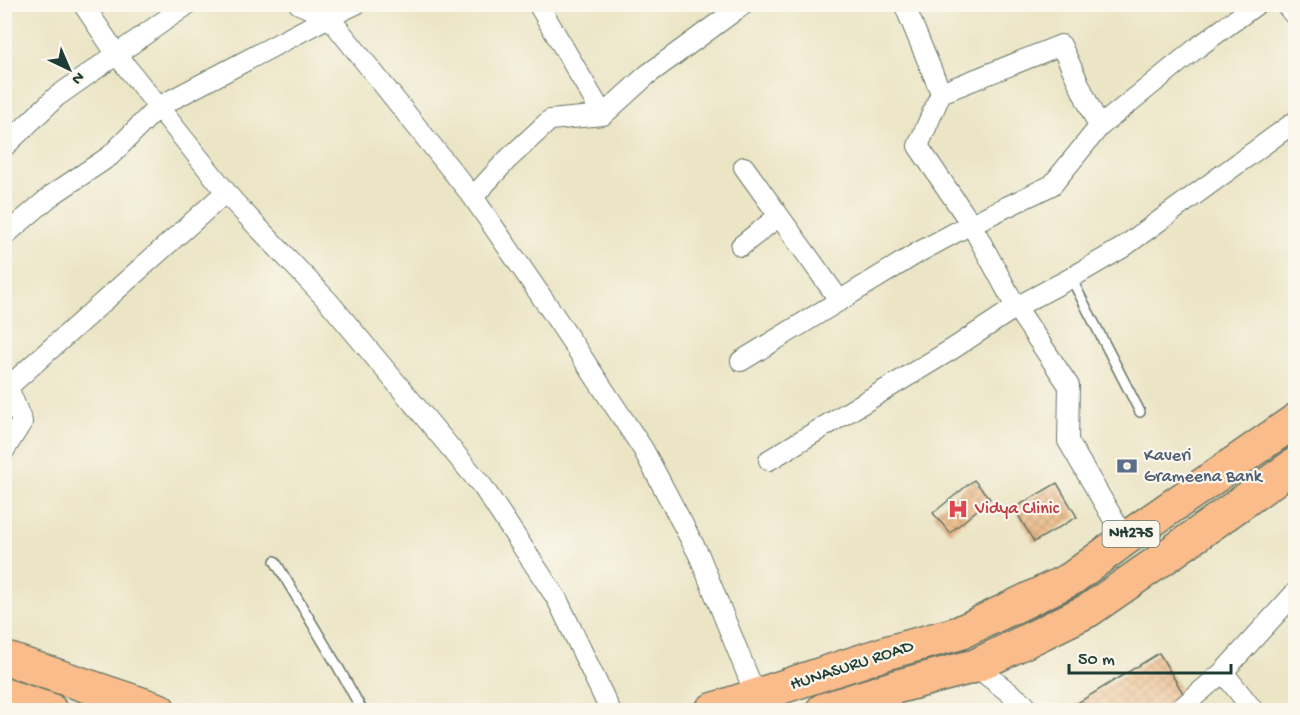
<svg xmlns="http://www.w3.org/2000/svg" width="1300" height="715" font-family="'Gochi Hand',sans-serif">
<style>
.building{fill:url(#building-cross-hatch)}
.lines{fill:none;stroke-linecap:round;stroke-linejoin:round}
.service-casing{stroke:#667767;stroke-width:12}
.minor-casing{stroke:#667767;stroke-width:22}
.trunk-casing{stroke:#667767;stroke-width:36}
.service{stroke:#fff;stroke-width:9}
.minor{stroke:#fff;stroke-width:20}
.trunk{stroke:#fabc8b;stroke-width:33}
.labels{text-anchor:middle;dominant-baseline:central;stroke-width:4.5;stroke-linejoin:round;paint-order:stroke}
.shield{fill:#fbf7ec;stroke:#61756b;stroke-width:1.5}
.shield-label{font-size:16px;font-weight:bold;fill:#1f3d34}
.service-label{font-size:18px;fill:#4e5e75;stroke:#fbf7ec;text-anchor:start}
.health-label{font-size:18px;fill:#be3a42;stroke:#fbf7ec;text-anchor:start}
.street-label{font-size:18px;fill:#1f3d34;stroke:#fbf7ec}
</style>
<defs>
<pattern id="building-cross-hatch" width="8" height="8" patternUnits="userSpaceOnUse" patternTransform="scale(1.5)"><rect width="8" height="8" fill="#ecb884"/><path d="M0 0l8 8M0 8l8-8" fill="none" stroke="#bf976d"/></pattern>
</defs>
<rect width="100%" height="100%" fill="#fbf7ec"/>
<filter id="ink" filterUnits="userSpaceOnUse"><feTurbulence type="fractalNoise" baseFrequency=".0167" numOctaves="2"/><feDisplacementMap in="SourceGraphic" scale="12" xChannelSelector="R" yChannelSelector="G"/><feConvolveMatrix kernelMatrix="1 2 1 2 8 2 1 2 1" color-interpolation-filters="sRGB"/></filter>
<filter id="wash" filterUnits="userSpaceOnUse"><feTurbulence type="fractalNoise" baseFrequency=".008" numOctaves="4" result="noise"/><feDisplacementMap in="SourceGraphic" scale="24" xChannelSelector="R" yChannelSelector="G"/><feGaussianBlur stdDeviation="1.35" result="paint"/><feColorMatrix in="noise" values="0 0 0 0 0 0 0 0 0 0 0 0 0 0 0 0 0 1.4 0 .05"/><feComposite in="paint" operator="in"/></filter>
<g filter="url(#wash)">
<rect width="100%" height="100%" fill="#ebe4c5"/>
<g id="blocks">
<path class="building" d="M974,480L990,499L950,533L933,513Z
M1057,483L1077,517L1034,542L1014,508Z
M1159,653L1186,698L1166,710H1066Z"/>
</g>
</g>
<g filter="url(#ink)">
<use href="#blocks" fill-opacity="0" stroke="#667767" stroke-width="1.5"/>
<g class="lines">
<g class="service-casing">
<path id="service" d="M1071,278L1140,412
M275,561L338,667L362,710"/>
</g>
<g class="minor-casing">
<path id="minor" d="M83,4L117,55L234,202L328,301L483,487L557,599L610,710
M299,4L329,17L473,197L552,312L643,449L699,555L756,696
M538,4L603,115
M904,4L941,93L918,146L971,224L1016,307L1069,386L1068,441L1125,539
M1285,4L1296,17
M941,93L1061,45L1099,127
M4,147L56,97L188,4
M744,167L840,301
M473,197L506,161L550,120L603,115L647,75L744,4
M4,236L52,195L110,156L158,107L329,17L356,4
M741,246L779,216
M741,361L919,252L971,224L1052,185L1099,127L1198,47L1257,4
M4,451L22,422L8,387L226,192
M769,460L954,348L1016,307L1071,278L1122,248L1296,121
M975,666L1024,704L1029,710
M1179,710L1223,672
M1253,710L1223,672L1296,592"/>
</g>
<g class="trunk-casing">
<path id="trunk" d="M4,658L159,710
M4,695L50,710
M712,710L889,652L959,633L1071,579L1125,539L1296,420
M823,710L899,686L975,666L1089,610L1171,553L1296,464"/>
</g>
<use href="#service" class="service"/>
<use href="#minor" class="minor"/>
<use href="#trunk" class="trunk"/>
</g>
</g>
<defs>
<g id="bank-bare" transform="scale(1.62)"><path d="M-6-4H6V4H-6ZM0-2.3a2.3 2.3 0 1 0 0 4.6a2.3 2.3 0 1 0 0-4.6Z" fill="#5c6f8a" stroke="#fbf7ec" stroke-width="2.5" paint-order="stroke"/></g>
<g id="hospital-bare" transform="scale(1.62)"><path d="M-5-5h3v3.5h4V-5h3V5h-3V1.5h-4V5h-3Z" fill="#e0444e" stroke="#fbf7ec" stroke-width="2.5" paint-order="stroke"/></g>
</defs>
<g fill-rule="evenodd">
<use href="#bank-bare" x="1127" y="466"/>
<use href="#hospital-bare" x="958" y="509"/>
</g>
<g class="labels">
<rect class="shield" x="1102.5" y="521" width="57" height="26" rx="4.5"/>
<g class="shield-label">
<text x="1131" y="534">NH275</text>
</g>
<g class="service-label">
<text x="1144" y="456">Kaveri<tspan x="1144" dy="21">Grameena Bank</tspan></text>
</g>
<g class="health-label">
<text x="975" y="509">Vidya Clinic</text>
</g>
<g class="street-label">
<text transform="translate(852 666) rotate(-18)">HUNASURU ROAD</text>
</g>
</g>
<rect width="1300" height="715" fill="none" stroke="#fbf7ec" stroke-width="24"/>
<g transform="translate(69 69) rotate(136)" stroke="#fbf7ec" stroke-width="4.5" paint-order="stroke">
<path d="M0-4.5L10 22L0 15L-10 22Z" fill="#1f3d34"/>
<text y="-9" font-size="16" font-weight="bold" text-anchor="middle" fill="#1f3d34">N</text>
</g>
<path d="M1069 664v9h162v-9" fill="none" stroke="#1f3d34" stroke-width="3"/>
<text x="1078" y="664" font-size="18" fill="#1f3d34" stroke="#fbf7ec" stroke-width="4.5" paint-order="stroke">50 m</text>
</svg>
